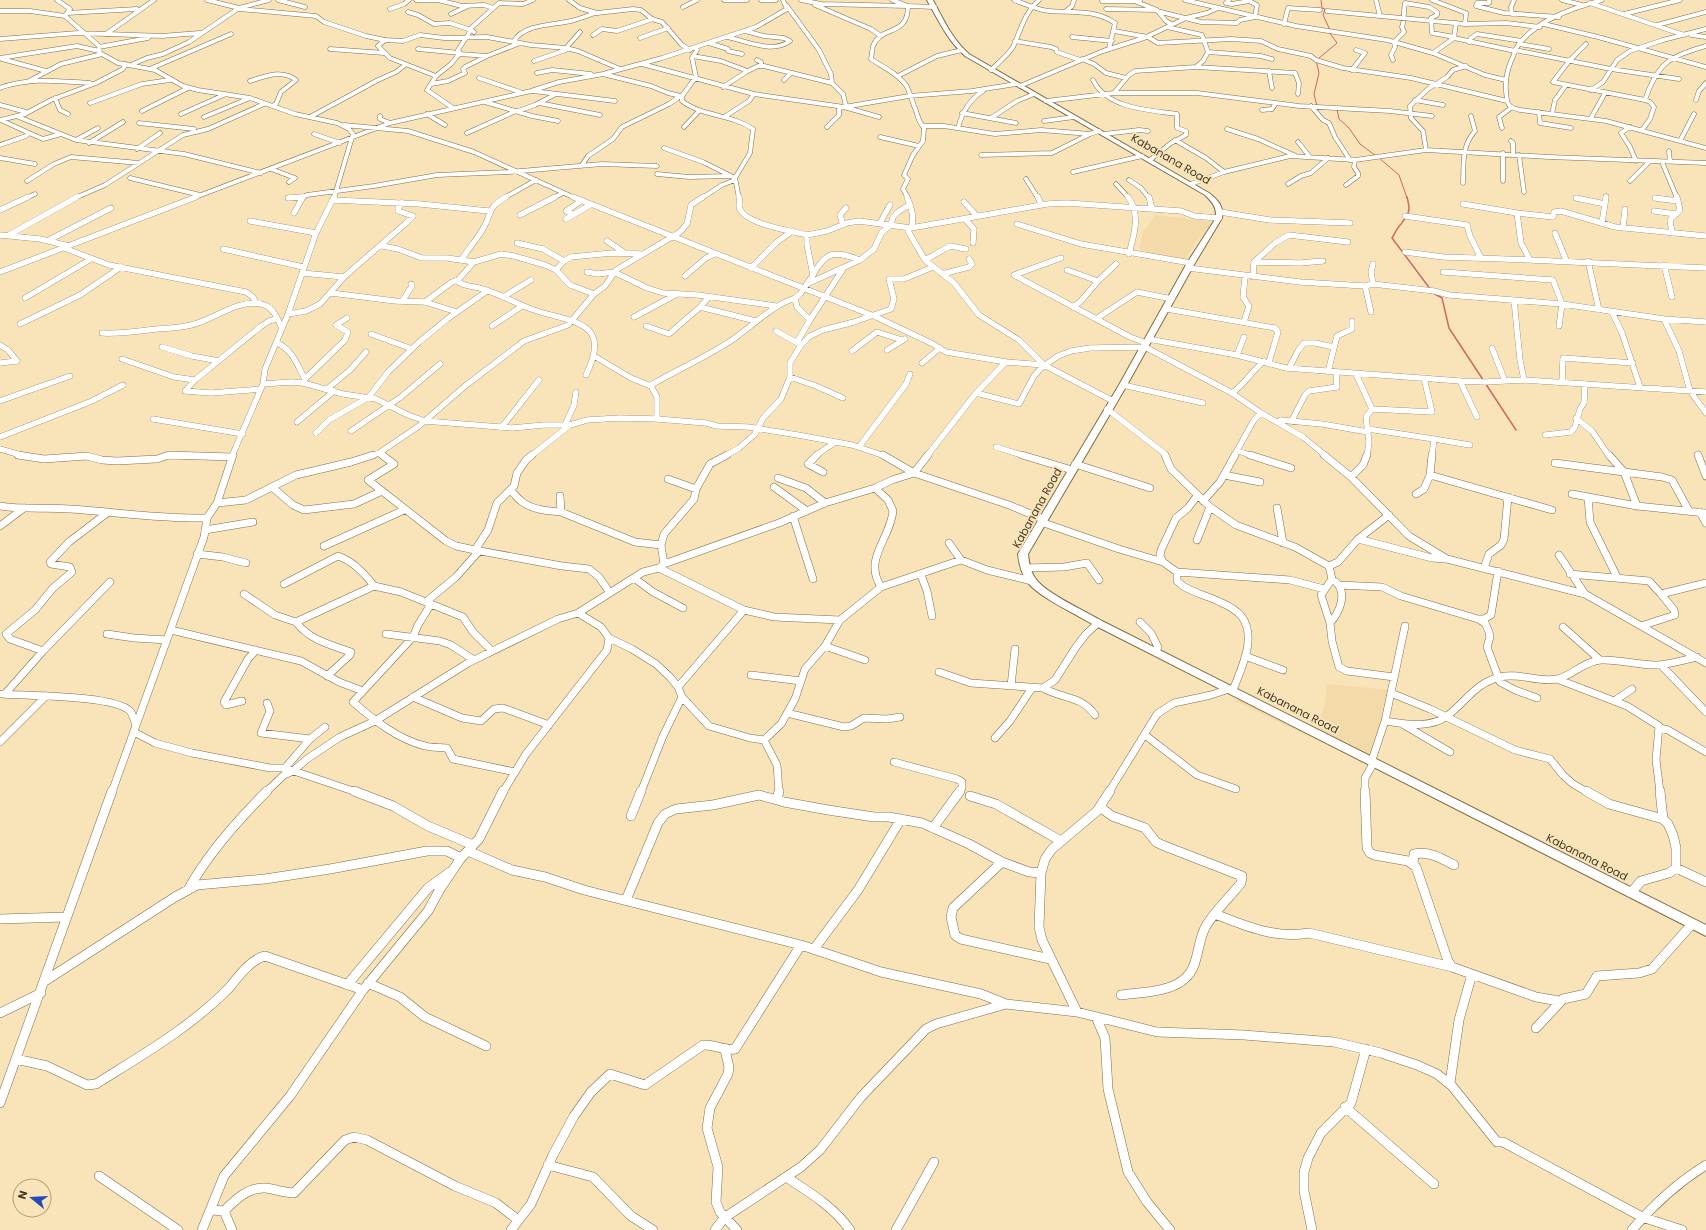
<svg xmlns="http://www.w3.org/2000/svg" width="1706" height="1230" font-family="Poppins,sans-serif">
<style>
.built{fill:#f3daa8}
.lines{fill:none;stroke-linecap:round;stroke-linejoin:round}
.stream-far1{stroke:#ce6963;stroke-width:1}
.stream{stroke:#ce6963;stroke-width:1.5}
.street-far3-casing{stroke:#816e47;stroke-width:5}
.street-far2-casing{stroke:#816e47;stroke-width:6}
.street-far1-casing{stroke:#816e47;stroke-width:8}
.street-casing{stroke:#816e47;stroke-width:10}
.secondary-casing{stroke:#816e47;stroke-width:2}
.street-far3{stroke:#fff;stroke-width:4}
.street-far2{stroke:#fff;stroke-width:5.5}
.street-far1{stroke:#fff;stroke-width:7}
.street{stroke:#fff;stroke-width:9}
.secondary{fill:#fff;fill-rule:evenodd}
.labels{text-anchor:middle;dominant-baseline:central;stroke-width:4;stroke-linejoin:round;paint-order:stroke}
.street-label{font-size:11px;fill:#423a29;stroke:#f9e4b9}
</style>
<rect width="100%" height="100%" fill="#f9e4b9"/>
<path class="built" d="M1156,215L1213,222L1196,242L1184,261L1139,250L1143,232Z
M1326,684L1389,690L1384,720L1370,758L1366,764L1233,700H1259L1318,729L1326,698Z"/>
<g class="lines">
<path class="stream-far1" d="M1321,0L1322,8L1325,9L1323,15L1330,30
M1318,59L1337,43L1329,32
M1316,60L1319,73L1314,94L1317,106
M1337,109L1339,119L1349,128L1360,144L1376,156
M1379,158L1399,175L1407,198"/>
<path class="stream" d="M1407,197C1411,211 1409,213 1401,224C1397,228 1395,233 1392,238L1431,290
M1433,293L1442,298L1449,328L1516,430"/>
<g class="street-far3-casing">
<path id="street-far3" d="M57,0L70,9L65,16L99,46L100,53L118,63L155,70L183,86L198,90L250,98L295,114L337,123L349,129L353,134L334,198
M207,0L239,8
M278,0L305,7
M416,0H438L462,6L484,5L493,8
M569,0L580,8L597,13L633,9L641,10L652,19L662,22L682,45L690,50
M724,0H747
M761,0H776
M801,0L821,4L908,6C908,37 881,25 873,46C872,50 872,55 871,59C883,67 897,73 906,85C909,90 912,100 914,106C919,115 916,119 924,128L923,141L913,155L904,175L908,179L903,189L908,198
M892,0L908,6L935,7
M1014,0C1025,4 1037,10 1049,11C1073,13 1094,9 1115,23L1109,49
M1185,0L1296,26L1387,40L1433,53L1485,75L1506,80
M1229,0L1226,3L1232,4L1249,1
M1376,0L1380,16
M1432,0L1466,13L1465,24
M1489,0V3H1477L1476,6L1504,13L1559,17
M1562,0L1582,5
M1602,0C1573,8 1535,20 1517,47C1514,51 1514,57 1511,61C1507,71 1505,80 1506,91C1507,104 1507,107 1520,110L1606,121L1706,148
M1102,1H1140
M1137,2L1157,10L1166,21L1171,24
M1590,3L1684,35
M815,5L871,29L881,36
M787,6L819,50L831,74L832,83L843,94L846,106
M683,7L697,0
M239,9L316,16L324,22L366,36L385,40L403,41L420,35L444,38L487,37L531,45L566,48L578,51L620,69
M390,9L404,4L409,0
M1106,9L1157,10
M0,11H30L65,16
M1066,11L1072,6L1074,0
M1157,11L1201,22L1237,23L1240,20L1255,17L1257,5L1249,1L1250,0
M1327,11L1465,24L1506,23L1540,27
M408,12L418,15L434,24L450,23L471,30L458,50L460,53L451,64L436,76
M67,13L137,9
M451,14L468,6
M1512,14L1511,7L1514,0
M1624,14L1680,0
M1284,24L1288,8L1320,10
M1544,24L1598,37L1706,67
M1657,25L1706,12
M1114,31L1148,37L1158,43L1231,39L1261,41L1278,49L1311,56L1316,60L1343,68L1411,78L1507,101
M474,32L470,29L499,3L523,4L533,0
M106,34L154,0
M593,35L602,29L617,31L653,19
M1691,35L1706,37
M161,36L200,33
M727,37C746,41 773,54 790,41L784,38L764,36L745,31
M1072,37L1112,41
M640,38L668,28
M1454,38L1515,51
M0,39L78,33L164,36
M385,40L378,46L390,58L436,76L427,90L453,108
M514,41C524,24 554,25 571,21C579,19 587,16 595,13
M1015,41L1051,47L1056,49L1057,52L1080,60
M1469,42L1471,38L1477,34L1522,41
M709,43L728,49V51L742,54
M1519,44L1549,49
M1586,44L1569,61L1553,82L1645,100
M99,47L148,38
M566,48L580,32
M696,48L697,50L692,58L696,77L682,96V101C703,117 731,114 753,129L750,153L735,178
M330,49L384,53
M418,49L460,53
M1515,50L1611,69L1679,79
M1208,52L1261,56L1272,59
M1433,53L1454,38L1456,23
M460,54L487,56L520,43
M693,56L721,61L745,70L746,72L723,87
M0,58L77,46L99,51
M2,59L46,71
M1082,59L1094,64L1106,73L1126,78
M757,60L761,62V65
M1393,60L1391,55L1395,47L1394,42L1404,32L1402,27C1405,19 1403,12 1405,3L1429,7L1437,12V15L1431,18L1432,33L1454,37
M534,61L566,50
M133,64L147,58L163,54L189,42L239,8L269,0
M642,64L754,94L844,107L909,96L972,91L1016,84
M1196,67L1295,73L1299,83L1298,94
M152,68L231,34
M991,70C998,63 1008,55 1013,47C1021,30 1024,13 1039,0
M1352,70L1365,53L1356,50
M1269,71L1272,88
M746,72L758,66H764L832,83
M537,73L552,70L591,74
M603,74L651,86L668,93L681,96
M898,76L937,56L962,50
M479,78L520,92
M784,80L791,73
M1093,80C1107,109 1149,110 1177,114V128L1186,131V135L1171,143L1150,160
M250,81C266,76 282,69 296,80L281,92L276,104L272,106
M27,82L61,64L102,54
M431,84L448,81L463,74L465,73L463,69L465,67L487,56
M1020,86L1103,51L1144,38L1186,18L1207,13L1218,8
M0,88C28,77 60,81 90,83
M1591,90L1603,82L1617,60L1630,51L1663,40L1706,29
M533,91L615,101
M1114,93H1197L1299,106L1390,111L1432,116
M55,98L60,110L68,114
M1415,100L1443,105
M1696,100L1699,91L1706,83
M1046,101L1114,93L1129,75L1135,71L1196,67L1203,61L1208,52L1202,35L1167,27
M485,102L532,116L558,121
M90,103L142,84L170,80
M539,103L600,115
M0,105L26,112
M1311,106L1323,120L1329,123L1335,137L1350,160
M1262,110L1272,109L1276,103
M142,111L188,88
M518,111L535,105L556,94
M1539,112L1540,123L1571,128
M962,113L1016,123
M181,114L226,94
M427,114L445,125
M1552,114L1555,100L1566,85
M16,116L76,140L98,128
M380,116V119L390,123
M204,117L250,98
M310,117L378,80L396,72L405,65
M724,117L749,101L754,94
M991,118L1017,101L1034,94
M1591,118L1605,93
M0,120L25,114L51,100L96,83L123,69L126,64
M1044,121L1074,117
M139,123L194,129
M344,125L408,131L474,152L575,198
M923,126H944L995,134L1041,130L1090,134L1099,131
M684,127L699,111
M827,127L839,115V109L844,107L879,117
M1630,127L1621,133L1630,147L1636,161
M958,128C962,112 969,100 983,91
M1502,128L1499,117L1511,108
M1227,129L1258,139L1296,156
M1642,130L1650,119L1654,107L1650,102L1645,100C1658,62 1669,57 1706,46
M29,133L43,139L61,134
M467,133L516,111
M314,134L340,143
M1104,134L1139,130L1148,131
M880,137L919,146
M76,140L184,154L261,173
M1175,140L1206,158L1224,172
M1511,141L1513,143V154
M1680,141L1694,114
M1298,142L1310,157
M89,143L123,122
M0,145L26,136L29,133L1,120
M664,148L703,162L735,178L739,198
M137,149L160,133
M1426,150L1423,131L1411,118L1410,106L1428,89L1447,77L1453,70L1466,66
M1669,151L1670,162
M1503,153V181
M981,155L1052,153L1090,134
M1519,155L1524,192
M0,158L35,164
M1662,162L1677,198
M582,165L588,156L613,139L622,127L669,104L679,97
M271,169L295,178L289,182
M1073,172L1142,156
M657,174L689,177L731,176
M130,178L200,195
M1026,179L1038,198
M1129,180L1141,188L1149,198
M27,181L54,164L71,157L139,163
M1630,181L1649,162
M1463,183C1464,163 1461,147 1475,131L1471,116
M1116,184L1129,198
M1191,184L1224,172L1290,156L1355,160L1426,150L1549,157L1706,163
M1288,184L1301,176L1311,173L1328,158
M1346,185L1358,176V173L1354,167L1355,160
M26,198L35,194
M75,198L105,185L183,135L208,129L264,104
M193,198L390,123L531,91L559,82L603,74L662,58L756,27L787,9L783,0
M288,198L304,197
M302,198L307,195L374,186L437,175L509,172L602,164L657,166
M504,198L536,180
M553,198L563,193
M702,198L722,185L735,180
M1606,198V196"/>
</g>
<g class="street-far2-casing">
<path id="street-far2" d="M573,197L874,316L933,344L946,352L1006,362L1044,365
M739,197C740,201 739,203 739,206C741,224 793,231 807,235V245L813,275L800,294L795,298L797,307L810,320L797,342
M907,197C911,207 917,222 908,231L925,260L954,283L979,315L1019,340L1044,365L1113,401
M1038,197L1041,204
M1128,197C1141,214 1134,235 1129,254
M1149,197L1152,209
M288,198L302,197
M1576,198L1605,204
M1655,198L1678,201
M333,200L420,204L489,211
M964,202L977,216
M1463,204L1517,213
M0,210L28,197
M1654,211L1676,214
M1220,212L1270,220L1350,223
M294,213L303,197
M573,214L566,211L581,201
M520,215L555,197
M1405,216L1467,225L1470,236L1481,258
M566,219L590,205
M965,219L974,229L973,243
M250,221L316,233
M880,223L890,205
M1602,223L1606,197
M1017,224L1081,244L1191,263
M843,225L840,215L846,208
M1623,228L1625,209
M1555,233L1566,260
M1672,233L1670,220L1680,210L1677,197
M0,235L40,239L69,246
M9,235L77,197
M807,235L827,231L847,223L859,221L911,228L1047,204L1067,203L1181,211L1194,216L1219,218
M1706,236L1615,227L1561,211L1554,212L1553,217L1517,213L1521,243L1530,260L1706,268
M673,237L681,231L687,224L691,205L703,197
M47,241L111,208
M607,241L625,253
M517,243L543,249L564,261
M382,246L398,249L422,258H447L474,262
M64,248L109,265L246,292L253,297L256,303
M223,249L303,267
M1405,252L1443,257L1530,260
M1061,258L1014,275L1130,337L1146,343
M462,259C469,248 478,238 484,227C493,210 487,208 506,197
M925,260L950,246L966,249
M1588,261L1599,310
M1254,262L1300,263L1323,261
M1373,264L1371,272L1373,284L1434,291L1449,295L1562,304L1664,319L1679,351L1690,391L1706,413
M1664,265L1672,297
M751,268L777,242L792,231
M1188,268L1300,282L1365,286L1373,284
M556,270L564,261L571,257L612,253L641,254
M1067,270L1098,281
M0,272L196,197
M587,272L598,274L614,272L647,288L663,293L698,295L776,306
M1443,272L1553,280L1562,304L1559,326
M302,273L344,277
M942,274L969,267L972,264L969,259
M813,275C826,250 835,251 860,260
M685,276L706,258L715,254
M1253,277L1254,262L1275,243L1289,235L1348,242
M809,283L860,260L874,249L882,232L891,225L893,217L898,212L910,204
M1365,286L1371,312
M331,293L395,301L425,302L457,312
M503,297L531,280
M709,297L700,307L756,321
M25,298L91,259
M403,300L412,286L411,284
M1514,300L1520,360L1524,380
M425,302L452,282L458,280
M1073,307L1080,302L1098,281L1116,264
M1167,309L1275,328L1278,332L1269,362
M1612,312L1622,333L1640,387
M288,314L306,311L320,304L345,276L405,224L413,216L398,211V208L402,203
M634,317L677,294
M1096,319L1137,292L1172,299
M1664,319L1706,322
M810,320L843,269
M1244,322L1249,306L1243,297L1245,276
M20,324L80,295L121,267
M492,326L522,306
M646,326L669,334L700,307
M776,331L801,345
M102,333C121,334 139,331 157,329C169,328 180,328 191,325C214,320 237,299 261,304C273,306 278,319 282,329
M371,334L412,349
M1148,339L1237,355L1286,368L1460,381L1485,382L1524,380L1706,392
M277,343C293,350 297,365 305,379L303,383
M0,345L8,350L17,361
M162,347L192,356L219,361
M1492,348L1505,381
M887,350L905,339
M852,351L877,332L902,340
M1237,355L1244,337
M594,356L631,378L651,386L657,397V419
M122,359L174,377L195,380
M0,363L17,361
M922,363L940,348
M1289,368L1298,351L1304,343H1315L1334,347
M1328,372L1337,336L1352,329V321
M1356,374L1372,409L1366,417L1369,442L1367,456
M586,375C613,320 572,323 534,310C517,304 500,294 483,289C474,286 464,287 457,281L474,262L501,254L514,256L545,265L556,270L570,285L594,294
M790,377L816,386L843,398
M305,379L345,340L348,332L336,325L347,318
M1460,381L1477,417
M1562,383L1563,358L1633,363
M263,384L291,382L303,383L343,394L376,399L408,415L425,421L512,428L544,425H570L587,420L620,418L657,419L706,423L717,426L748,427L798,435L852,445L885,456
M651,385C677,370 704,358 729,342C752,327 769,307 795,298
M1123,385L1203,403
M261,389L211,393L185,391L195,380L260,327L269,321L276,319
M327,389L350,370L366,352
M976,393L1019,404L1034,376L1041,368L1058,356L1071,351L1090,348L1145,347L1232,393L1261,413L1303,437L1326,456
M1232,393C1245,384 1252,371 1264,361
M0,401L70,376
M1107,409L1164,453L1165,456
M1372,409L1432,412L1424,378
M1576,418L1592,431L1609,456
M153,419L243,434
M1280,420L1322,424L1368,432
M297,422L334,391
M1291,422L1305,395L1309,391L1337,387L1336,373
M565,425L574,405L576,392
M501,428L539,380
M1368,429L1434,439L1432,456
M351,431L401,397L440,364
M316,433L329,420L369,397L388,372L419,342L447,319L487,291
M1545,435L1571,432L1575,427L1580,409L1584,403L1585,384
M0,437L92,401L123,385
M1434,439L1470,445
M859,447L906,384L910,374
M996,447L1025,456
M0,449L24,456
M1238,451L1253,456
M379,453L383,456
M1698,454L1699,456
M166,456H196
M232,456L263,384L265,369L288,314L316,233L334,197
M370,456L379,453L419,426L465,386L524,341L568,325L594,294L605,286L616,270L672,237
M531,456L570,425
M725,456L739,448L755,434L763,418L781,399L790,377V363L801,345L810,336L823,330L854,322L891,309L894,299L889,279H904L933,267
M815,456L834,443
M927,456L976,393L1006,362
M1234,456L1254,420L1261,413"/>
</g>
<g class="street-far1-casing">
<path id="street-far1" d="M18,455L44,459L87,456L102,460L117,461L157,459L169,455L232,457
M382,455L394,464L368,480L446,541L456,546L475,550L562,566L589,569L599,577L610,593
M817,455L808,464L823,472
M883,455L914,473L1009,505L1043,519
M1022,455L1072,470
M1165,455L1171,469L1210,507L1236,525L1295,547L1329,566L1338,562L1358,539L1432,558L1445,559
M1250,455L1291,468
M1324,455L1351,477L1409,536L1447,559L1585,594L1706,663
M1432,455L1430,475L1552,510
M1609,455L1624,472
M1698,455L1706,476
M1555,463L1624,472
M1075,464L1150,488
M1224,475L1260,482
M1351,477L1363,465L1367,455
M778,478L806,488L825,503
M668,479L696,489
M272,487L293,505L304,510L354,504L382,491
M774,487L807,511
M875,488L888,500L893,511C890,540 863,558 881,587
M510,490C514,493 517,498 521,501C532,510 548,511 561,512
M1416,494L1424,489L1430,475
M1572,494L1637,506L1706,513
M1197,496L1188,508L1176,518L1161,550L1160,556L1163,562L1177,572L1290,580L1324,589
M1588,497L1590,522L1617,577
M1203,501L1220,482L1235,455
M217,503L246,500L296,475L351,462L373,455
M0,506C23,510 47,507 70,509C116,512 161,519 207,518
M1637,506L1624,472L1662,477L1672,480L1689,511
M1277,508L1283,543
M1700,512L1706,523
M793,516L813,579
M1041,522L1119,549L1163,562
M0,526L24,508
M205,530L253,522
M1358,539L1389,515
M1197,540L1210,507
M949,543L961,560
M661,545L664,534L694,499L696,489L710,464L727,455
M324,546L404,510
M475,550L488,530L497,503L514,486L517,473L526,460L532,455
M197,554L223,557L246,563
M1559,555L1585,594
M664,564L779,523L825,503L875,488L892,480L914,473L928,455
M1329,566L1332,579L1321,595L1330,623L1332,641L1339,667L1347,671L1394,677
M659,568L744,610L774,617L840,620
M1025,568L1064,567L1087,563L1099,580
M1484,568L1489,554L1501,545L1504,539L1508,497
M1177,572V581L1183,586C1194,593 1208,596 1220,602C1227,605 1237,610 1242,617C1257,638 1241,669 1233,690
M1570,574L1649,581L1661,594
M921,575L927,591L932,616
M634,578L653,592L683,608
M284,584L338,556C353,561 365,574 374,586
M1339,585L1382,587L1401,596L1478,619L1485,623L1489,632L1490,637L1487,647L1500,682L1515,690L1537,698
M244,594L275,615L296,622L374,586L401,592L463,617L473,632L492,651
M427,601L456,577L479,551
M431,604L418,625L413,637L353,702C374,720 397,739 425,746C432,748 440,747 447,748L453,759L515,772
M578,613L601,627L609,638L632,649L656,664L670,677L678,687L682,697L709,726L750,738L764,740
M1478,619H1484L1491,615L1498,571
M296,622C309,640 331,645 351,652L350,655L327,676
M1140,622L1151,633L1158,647L1156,651
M1330,623C1339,613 1348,594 1336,582
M1641,626L1675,615L1674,610L1661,594L1706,583
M1563,627L1600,660
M171,630L301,661L339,682L363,691
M107,634L134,638L167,640
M386,634L440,641L451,645L474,660
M825,646L865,660
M43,651L10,639L6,634L35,610L53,588L72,572L70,567L51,564L50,562L69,542L107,513
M1245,656L1283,670
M1661,665L1706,712
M939,672L971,683L1043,688L1055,680L1076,647L1086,634L1098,623
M751,675L801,681
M1557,679L1627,706L1659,726L1656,760L1660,792
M1011,686L1015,649
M678,687L744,610
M1043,688C1062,699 1081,695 1095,715
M1391,693L1430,709L1515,750L1550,759L1563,775L1573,784L1587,792
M2,694C27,696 114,695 130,711C133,714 134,721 136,725
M5,694L43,651L110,582
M413,697L462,718L481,721L494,709L503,708L549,725
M242,701L226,705L224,702L248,659L256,650
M1614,701L1632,689
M267,703L270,711L261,733L310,739
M787,713L844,727L851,726L864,718L887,719L900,717
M1385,721C1404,724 1430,729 1447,716C1466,702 1475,683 1500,677C1519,672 1538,683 1557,679C1572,676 1584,661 1601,660C1620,659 1640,666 1658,665C1671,664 1685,660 1697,657
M1404,725L1450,752
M1660,728L1668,730L1706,752
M134,732L155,743L192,753L270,768H285L356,792
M1145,735L1197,775L1236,789
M995,738L1010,721L1032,688
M764,740L781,724L795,699L805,669L825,646L840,620L881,587L961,560L987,570L1032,581
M764,740L777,765L779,792
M0,742L46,696
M1372,760L1385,721L1405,626
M894,762L957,779L962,782V788L959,792
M285,768L310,739L325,727
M112,792L204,537L207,518L217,503L233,455
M266,792L284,775L293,771L307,759L340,737L375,721L468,663L558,619L578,613L643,572L659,568L664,564L661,545L635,542L561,512L560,496
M503,792L526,754L607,650L609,638
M641,792L663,736L682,697
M1109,792L1157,714L1174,703L1211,695L1229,689
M1365,792V778L1374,762"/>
</g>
<g class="street-casing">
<path id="street" d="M354,791L393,806L428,826L473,845
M1365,791L1367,848L1370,853L1374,855L1408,861L1416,867L1448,961L1452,967
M1586,791L1609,804L1663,819L1668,824L1673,835L1676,848V868L1669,873L1641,881L1631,893
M1660,791L1663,819
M970,796L996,804L1061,841
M777,799L779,791
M1100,807L1112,816L1145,828L1156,842L1162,845L1242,876L1241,883C1231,896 1214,912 1206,926C1199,938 1199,952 1194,965C1184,993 1145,992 1121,995
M631,816L641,791
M933,828L960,791
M468,851L512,870L545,877L584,890L801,945L881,972L981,994L1006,1004L1077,1012L1157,1032L1244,1035L1334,1042L1381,1053L1417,1065L1437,1074L1452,1086L1497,1142H1503L1642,1217L1682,1230
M1002,862L953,908L951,917L955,935L961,939L1050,959
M1413,864L1414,854C1429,851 1441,858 1454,865
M1676,868L1706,882
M188,890C207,855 239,819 267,791
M626,900L658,823L665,814L676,809L713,805L759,795L784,802L828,810L874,817H889L922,823L969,844L1002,862L1029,872L1041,873
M1215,914C1246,926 1275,939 1309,933L1452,967L1536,997L1559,1001
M0,919L66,917
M814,949L858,890L901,819
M45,981L175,897L197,885L265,879L330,869L427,851H447L461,858
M368,983L400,997L425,1017L486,1046
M347,985L428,888L450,872
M1077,1012L1042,940L1039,927L1041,873L1045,859L1052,849L1097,811L1110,791
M0,1013L41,993
M1096,1017L1105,1038L1108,1089L1128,1172L1147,1202L1170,1230
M1536,1028L1563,999L1586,994L1597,976L1639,973L1652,969L1692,924
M725,1050L729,1067L728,1074L710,1108L707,1128L718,1167L716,1202L720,1212L737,1230
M16,1059L47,1066L87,1085L96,1084C142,1055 191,1027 229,988C238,977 251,959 265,956L363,990
M1450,1083L1459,1020L1472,974
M0,1103L112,791
M1345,1107L1434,1184
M548,1165L593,1177L631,1216L653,1230
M99,1176L178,1230
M786,1177C809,1192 834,1207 850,1230
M211,1210L224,1211L232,1230
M224,1211C235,1200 248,1187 265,1188C275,1189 284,1193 294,1193L345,1140L354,1137L367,1140L455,1186L496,1203L518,1220
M202,1230L224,1176L290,1096L363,990L428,911L440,889L461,858L479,839L503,791
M511,1230L531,1204L553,1155L574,1116L591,1092L610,1074L645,1085L703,1045C714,1044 724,1051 735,1049L801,945
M715,1230L724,1218L801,1167L820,1150L861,1097L926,1029L936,1024L1006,1004
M896,1230L934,1162
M1312,1230L1304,1191V1172L1308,1158L1321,1133L1351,1103L1366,1049
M1632,1230C1654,1204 1677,1183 1706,1165"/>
</g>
<g class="secondary-casing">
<path id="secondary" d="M927,0H933C943,19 952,39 969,54L1209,193C1218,200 1224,206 1222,218L1195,263L1127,385L1028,554C1029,563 1030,570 1035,578C1045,593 1085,611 1102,621L1706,925V936L1094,625C1076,614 1042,599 1028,583C1022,575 1019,564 1018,554L1119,385L1187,263L1216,218C1217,207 1212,202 1205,195L965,56C948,41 938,20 927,0Z"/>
</g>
<use href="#street-far3" class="street-far3"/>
<use href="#street-far2" class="street-far2"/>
<use href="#street-far1" class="street-far1"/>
<use href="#street" class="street"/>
<use href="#secondary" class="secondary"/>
</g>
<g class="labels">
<g class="street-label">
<text transform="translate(1171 159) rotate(30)">Kabanana Road</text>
<text transform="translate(1037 508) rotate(-61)">Kabanana Road</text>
<text transform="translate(1298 710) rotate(27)">Kabanana Road</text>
<text transform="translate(1587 857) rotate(27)">Kabanana Road</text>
</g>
</g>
<g transform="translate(32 1198) rotate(288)"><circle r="19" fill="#f9e4b9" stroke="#b0a07f"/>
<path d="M0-3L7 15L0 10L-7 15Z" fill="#234bba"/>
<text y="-6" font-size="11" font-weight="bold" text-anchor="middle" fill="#423a29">N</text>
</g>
</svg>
